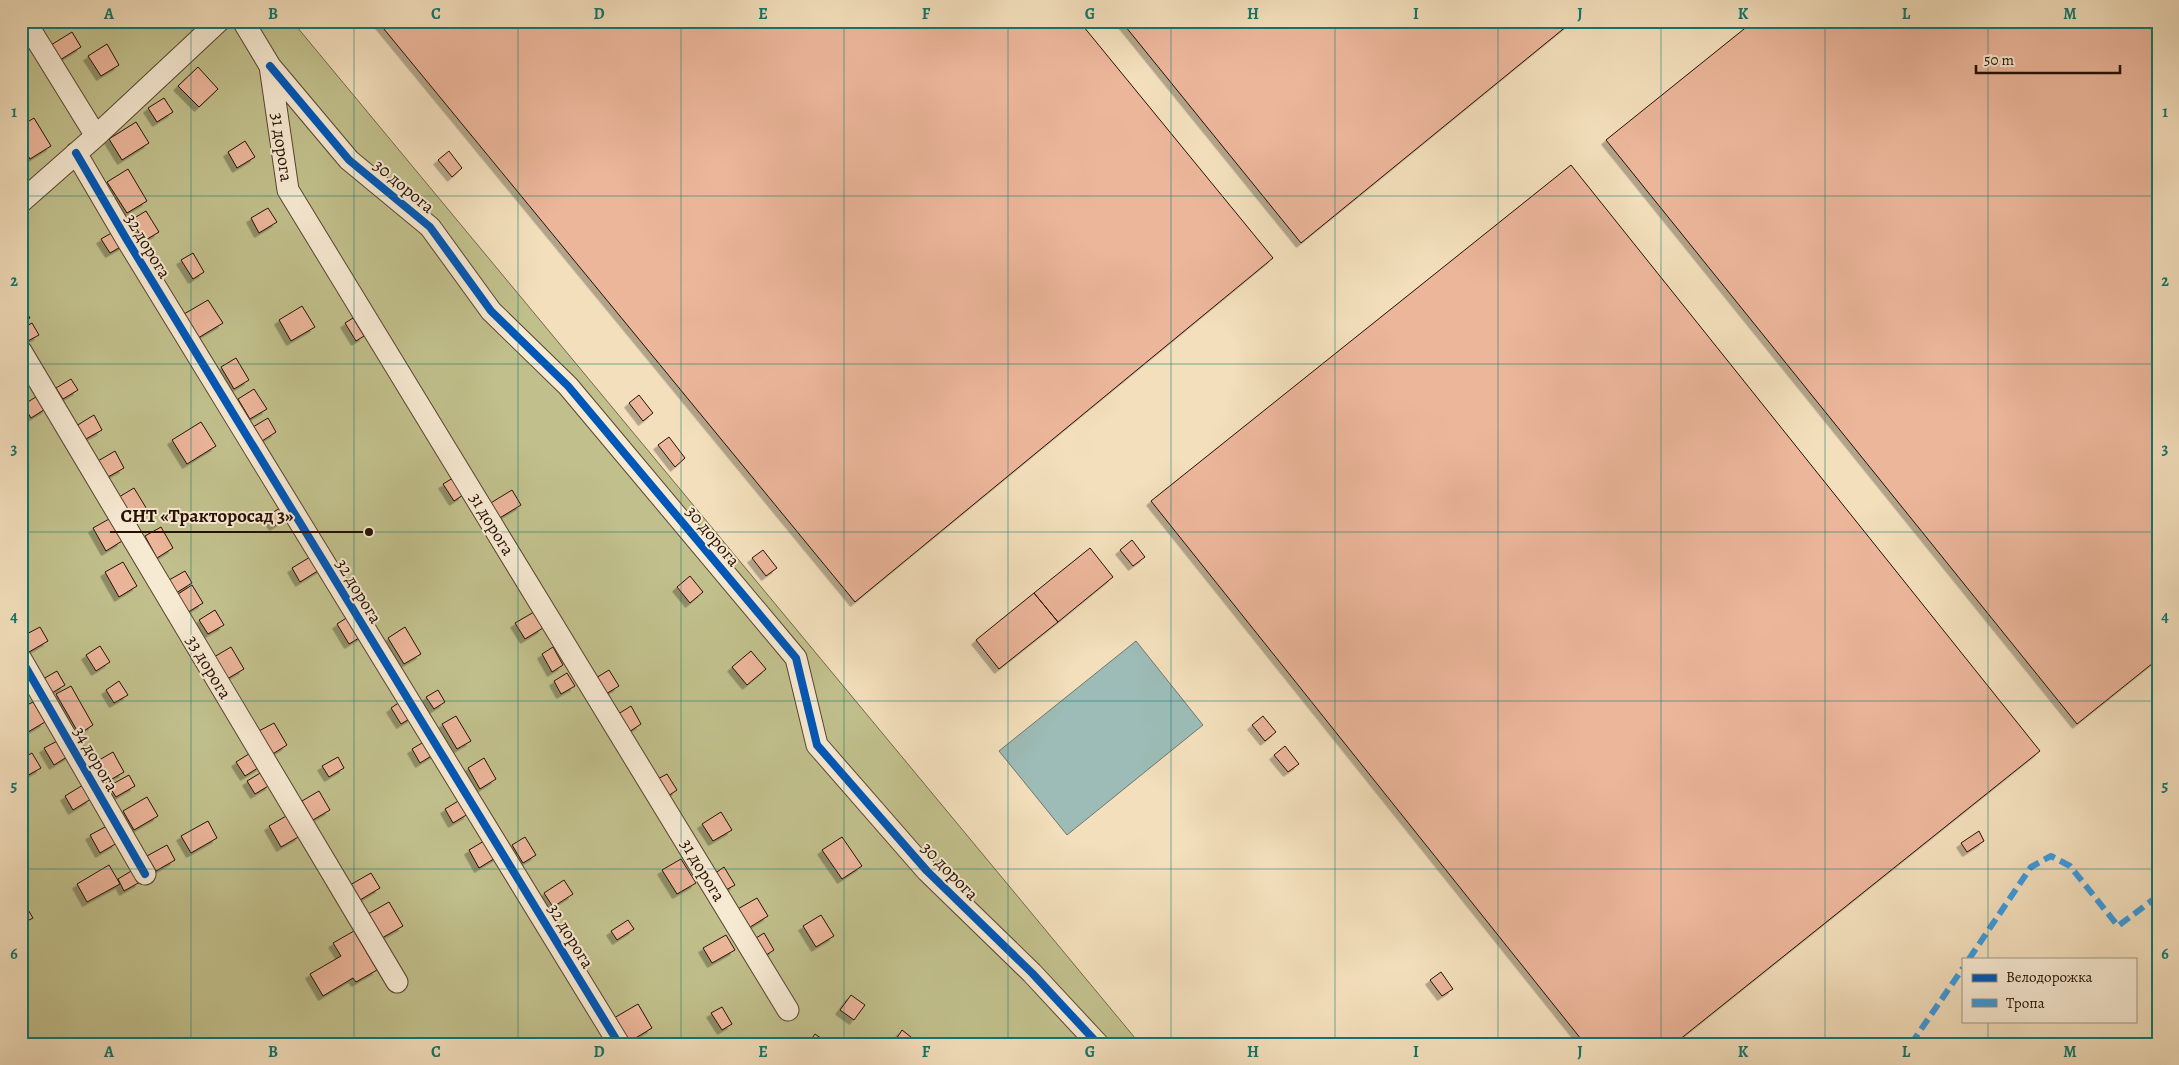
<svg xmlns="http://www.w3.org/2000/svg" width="2179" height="1065" font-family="Alegreya,serif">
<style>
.green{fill:#c1c08c;stroke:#746847}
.water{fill:#9dbcb7;stroke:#6e776f}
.building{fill:#ecb69b;stroke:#271002;filter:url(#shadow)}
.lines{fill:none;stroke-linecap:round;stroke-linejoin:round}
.street-casing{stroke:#5a4430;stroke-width:23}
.street{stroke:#f7ead3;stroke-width:21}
.quiet{stroke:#3d9add;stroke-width:6;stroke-dasharray:12 6;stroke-linecap:butt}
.cycleway-casing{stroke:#f7ead3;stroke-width:11}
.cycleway{stroke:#0057b8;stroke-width:8}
.grid{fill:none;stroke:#0f766e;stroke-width:1;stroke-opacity:0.55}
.labels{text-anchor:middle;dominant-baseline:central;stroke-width:4;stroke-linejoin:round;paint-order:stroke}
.street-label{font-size:18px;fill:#271002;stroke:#f7ead3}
.leader{fill:none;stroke:#271002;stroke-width:2}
.callout-dot{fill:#271002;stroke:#f7ead3;stroke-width:2}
.callout-label{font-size:19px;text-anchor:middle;font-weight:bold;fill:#271002;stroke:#f7ead3;stroke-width:4;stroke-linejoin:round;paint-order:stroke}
.neatline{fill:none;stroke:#0f766e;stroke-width:2}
.grid-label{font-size:16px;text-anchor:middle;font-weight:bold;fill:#0f766e}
</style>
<defs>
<filter id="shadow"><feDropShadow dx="-4.5" dy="4.5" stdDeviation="0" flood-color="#0004"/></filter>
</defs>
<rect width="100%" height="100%" fill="#f3dfbc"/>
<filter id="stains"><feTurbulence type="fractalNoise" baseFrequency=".004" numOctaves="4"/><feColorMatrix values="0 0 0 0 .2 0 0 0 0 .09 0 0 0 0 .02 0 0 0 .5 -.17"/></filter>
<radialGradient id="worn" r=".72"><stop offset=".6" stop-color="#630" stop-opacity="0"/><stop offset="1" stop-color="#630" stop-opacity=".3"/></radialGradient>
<path class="green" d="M21,21H292L1140,1044H21Z"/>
<path class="water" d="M1136,641L1203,725L1067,835L999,751Z"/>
<path class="building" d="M382,21H1079L1273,258L855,602L379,23Z
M1121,21H1573L1301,243Z
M1754,21H2158V659L2077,724L1606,140Z
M72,32L81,47L60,60L51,45Z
M107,44L119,65L101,76L88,56Z
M198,67L218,89L199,107L178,86Z
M164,98L173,112L157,122L148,108Z
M34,118L51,146L30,159L21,144V126Z
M136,122L149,143L122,160L109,139Z
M245,141L255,157L237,168L228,152Z
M449,151L462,168L452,177L438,160Z
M1571,165L2040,751L1674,1044H1585L1151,501Z
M128,169L147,201L127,213L107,182Z
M268,208L277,222L259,233L251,218Z
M146,211L159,232L144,241L131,220Z
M115,231L124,245L110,253L101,239Z
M193,253L204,272L193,279L181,260Z
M208,300L223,323L198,338L184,314Z
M21,303L30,318L21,323Z
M302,306L315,327L291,341L279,320Z
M353,318L364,336L356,341L345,323Z
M32,323L39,335L26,342L21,334V329Z
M236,358L249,380L234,389L221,367Z
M71,379L78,390L63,399L56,388Z
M254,389L267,409L250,419L238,399Z
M39,395L47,408L31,418L23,405Z
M639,395L653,413L643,421L629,403Z
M94,415L102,430L84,440L76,426Z
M268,418L276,432L262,441L253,427Z
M201,422L216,446L187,464L172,440Z
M669,437L685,458L675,467L658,445Z
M115,451L124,468L108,477L98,461Z
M453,478L463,495L454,501L443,484Z
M134,488L148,511L133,520L119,497Z
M512,490L521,505L498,519L489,504Z
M285,505L292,515L274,526L267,516Z
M109,519L122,541L106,551L93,528Z
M161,527L173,548L157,558L145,536Z
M1132,540L1145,557L1133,566L1120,550Z
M1090,548L1113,577L1058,622L1034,593Z
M763,550L777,568L766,576L752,558Z
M315,554L324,567L300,582L292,568Z
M123,562L137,586L119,597L105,572Z
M185,571L192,583L176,593L169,580Z
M690,576L703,592L690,603L677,587Z
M192,585L203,603L185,614L175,596Z
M1034,593L1058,622L999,669L976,640Z
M215,610L224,625L208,634L199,620Z
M534,612L543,628L525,639L515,623Z
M351,615L364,635L349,644L337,624Z
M40,627L48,641L29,652L21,637Z
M405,627L421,654L404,664L388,638Z
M100,646L110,662L96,671L86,655Z
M231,647L244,669L227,679L214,657Z
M553,647L563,665L552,672L542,654Z
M751,651L766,669L747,685L732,667Z
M609,670L619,686L601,697L591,681Z
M57,671L65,685L52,693L43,679Z
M567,673L575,686L561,694L554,681Z
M119,681L128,695L114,703L106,690Z
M71,686L93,725L79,734L56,694Z
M438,690L445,702L434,709L426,697Z
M406,698L416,715L401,724L391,708Z
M33,702L45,722L28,732L21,720V708Z
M631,706L641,724L626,734L615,716Z
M456,716L471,741L457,749L442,724Z
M1263,716L1276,732L1265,741L1252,725Z
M274,723L287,745L271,755L257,732Z
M61,739L70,755L54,765L44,748Z
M427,740L436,753L420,763L412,749Z
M1285,746L1299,764L1288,772L1274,755Z
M113,752L124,772L105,783L94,763Z
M252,752L261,766L245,776L236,762Z
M32,753L41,768L23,778L21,775V759Z
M338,757L344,768L329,777L322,766Z
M484,758L496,779L480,789L468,768Z
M262,772L270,785L255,794L247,781Z
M667,774L677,790L665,798L654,781Z
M129,775L135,786L116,797L109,786Z
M83,785L91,799L73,810L65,796Z
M319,791L330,810L313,820L302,801Z
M147,797L158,816L134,830L123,811Z
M460,800L468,814L453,823L445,809Z
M721,812L732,830L713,841L702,824Z
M288,815L300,836L281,847L269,826Z
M208,821L217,838L191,853L181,836Z
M107,826L117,843L100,853L90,835Z
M1979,831L1984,841L1967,852L1961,843Z
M525,837L536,855L523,863L512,845Z
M842,837L862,866L842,879L822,850Z
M489,838L500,855L479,868L469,850Z
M167,845L175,860L156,871L147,856Z
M681,859L696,883L677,894L662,870Z
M109,865L120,884L87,902L77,884Z
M724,867L735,885L724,891L714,874Z
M133,870L140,882L124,891L118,879Z
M371,873L380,888L360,900L350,885Z
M564,880L573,894L553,907L544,893Z
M757,898L768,916L747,929L736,910Z
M389,902L403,926L382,938L368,914Z
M24,903L33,918L21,924V904Z
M821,915L834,936L816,947L803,926Z
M628,920L634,929L617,940L611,931Z
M354,931L377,970L356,982L353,978L323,996L310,974L341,956L333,943Z
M764,933L774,950L763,957L753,940Z
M726,935L735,950L712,963L703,948Z
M1441,972L1453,989L1442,996L1430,980Z
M851,995L865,1005L854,1020L840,1010Z
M638,1004L652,1028L629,1042L614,1018Z
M722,1007L732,1024L722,1030L711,1013Z
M902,1030L916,1041L914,1044H893Z
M815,1034L829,1044H808Z"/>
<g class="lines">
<g class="street-casing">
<path id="street" d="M25,21L96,136
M243,21L270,66L288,190L788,1010
M270,66L349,160L430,227L491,311L568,386L796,658L817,745L927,871L1032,973L1098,1044
M76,153L127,240L619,1044
M21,202L96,136L219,21
M21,351L397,982
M21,659L145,874"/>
</g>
<use href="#street" class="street"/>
<path class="quiet" d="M1969,959L2031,867L2051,856L2070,866L2118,926L2158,896
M1911,1044L1963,968"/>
<g class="cycleway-casing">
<path id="cycleway" d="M270,66L349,160L430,227L491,311L568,386L796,658L817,745L927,871L1032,973L1098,1044
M76,153L127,240L619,1044
M21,659L145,874"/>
</g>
<use href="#cycleway" class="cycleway"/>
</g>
<path class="grid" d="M191,21V1044M354,21V1044M518,21V1044M681,21V1044M844,21V1044M1008,21V1044M1171,21V1044M1335,21V1044M1498,21V1044M1661,21V1044M1825,21V1044M1988,21V959M21,196H2158M21,364H2158M21,532H2158M21,701H2158M21,869H2158M1988,1021V1044"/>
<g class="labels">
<g class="street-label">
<text transform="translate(282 147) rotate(82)">31 дорога</text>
<text transform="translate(404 186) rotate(40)">30 дорога</text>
<text transform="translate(148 246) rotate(59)">32 дорога</text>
<text transform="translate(492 524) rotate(59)">31 дорога</text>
<text transform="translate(713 536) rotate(50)">30 дорога</text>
<text transform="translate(359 591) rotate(59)">32 дорога</text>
<text transform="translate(209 667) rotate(59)">33 дорога</text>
<text transform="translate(96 759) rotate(60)">34 дорога</text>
<text transform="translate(703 870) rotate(59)">31 дорога</text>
<text transform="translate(950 871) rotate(46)">30 дорога</text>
<text transform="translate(571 936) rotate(59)">32 дорога</text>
</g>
</g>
<path class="leader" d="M369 532L304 532H110"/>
<circle class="callout-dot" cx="369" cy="532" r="5"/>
<g class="callout-label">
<text x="207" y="522">СНТ «Тракторосад 3»</text>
</g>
<rect width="2179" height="1065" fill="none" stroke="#f3dfbc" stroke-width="55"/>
<rect x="1962" y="958" width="175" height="65" fill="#f7ead3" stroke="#a4937f"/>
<rect x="1972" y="974" width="25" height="8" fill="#0057b8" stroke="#a4937f"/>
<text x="2006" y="982" font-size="15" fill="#271002">Велодорожка</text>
<rect x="1972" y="999" width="25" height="8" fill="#3d9add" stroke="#a4937f"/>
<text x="2006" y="1008" font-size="15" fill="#271002">Тропа</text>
<path d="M1976 65v8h144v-8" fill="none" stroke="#271002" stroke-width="2.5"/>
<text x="1984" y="65" font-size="15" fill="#271002" stroke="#f7ead3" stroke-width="4" paint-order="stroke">50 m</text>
<rect x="28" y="28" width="2124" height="1010" class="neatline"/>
<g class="grid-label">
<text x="109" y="19">A</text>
<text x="273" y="19">B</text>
<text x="436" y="19">C</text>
<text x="599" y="19">D</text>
<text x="763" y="19">E</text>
<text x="926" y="19">F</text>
<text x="1090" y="19">G</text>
<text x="1253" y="19">H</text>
<text x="1416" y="19">I</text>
<text x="1580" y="19">J</text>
<text x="1743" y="19">K</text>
<text x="1906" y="19">L</text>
<text x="2070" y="19">M</text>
<text x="14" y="117">1</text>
<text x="2165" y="117">1</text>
<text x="14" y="286">2</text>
<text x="2165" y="286">2</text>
<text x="14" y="454">3</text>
<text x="2165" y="454">3</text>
<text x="14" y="622">4</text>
<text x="2165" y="622">4</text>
<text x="14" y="791">5</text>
<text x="2165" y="791">5</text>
<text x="14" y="959">6</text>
<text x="2165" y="959">6</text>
<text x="109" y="1057">A</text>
<text x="273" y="1057">B</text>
<text x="436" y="1057">C</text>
<text x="599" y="1057">D</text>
<text x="763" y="1057">E</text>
<text x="926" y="1057">F</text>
<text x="1090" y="1057">G</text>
<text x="1253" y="1057">H</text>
<text x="1416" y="1057">I</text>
<text x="1580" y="1057">J</text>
<text x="1743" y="1057">K</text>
<text x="1906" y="1057">L</text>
<text x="2070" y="1057">M</text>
</g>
<rect width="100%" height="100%" filter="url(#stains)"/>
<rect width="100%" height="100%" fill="url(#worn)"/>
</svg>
